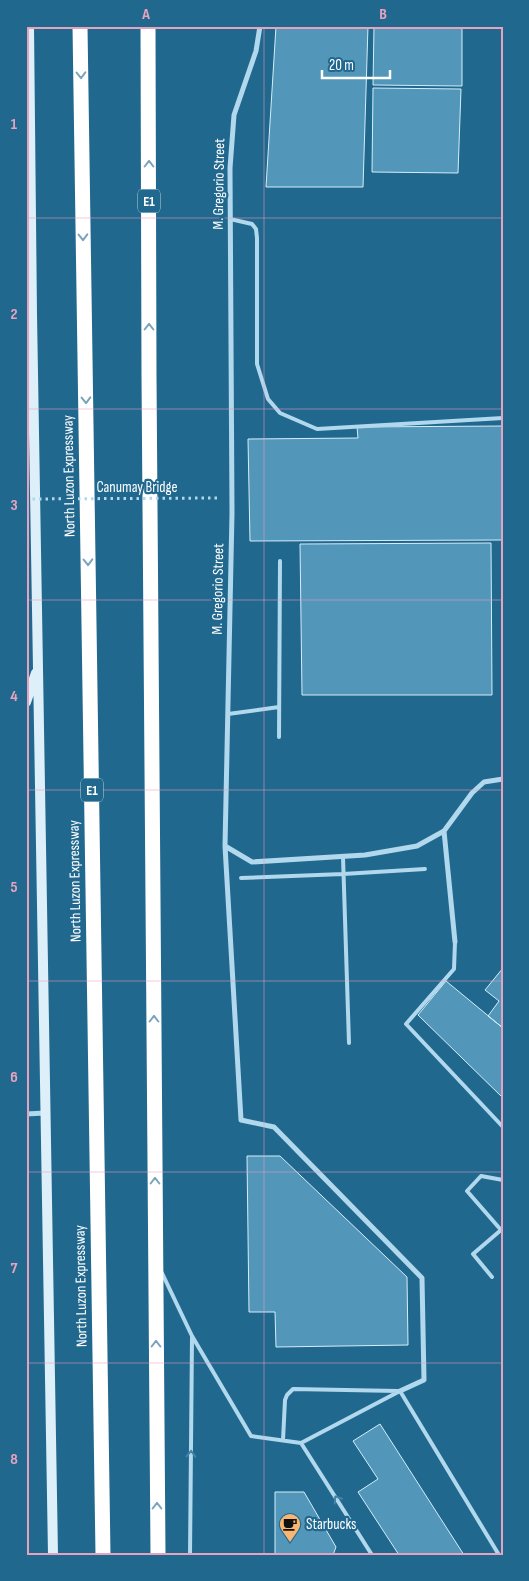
<svg xmlns="http://www.w3.org/2000/svg" width="529" height="1581" font-family="'Sofia Sans Condensed',sans-serif">
<style>
.building{fill:#5296b9;stroke:#d6edf9}
.lines{fill:none;stroke-linecap:round;stroke-linejoin:round}
.lane{stroke:#b1d8ec;stroke-width:4}
.street{stroke:#b1d8ec;stroke-width:5}
.secondary{stroke:#ddeff9;stroke-width:10}
.highway{stroke:#fff;stroke-width:15}
.path-bridge{stroke:#b1d8ec;stroke-width:3;stroke-dasharray:2.5 4;stroke-linecap:butt}
.oneway{stroke:#7aa4bc}
.oneway2{stroke:#4584a6}
.grid{fill:none;stroke:#e7a3bd;stroke-width:1;stroke-opacity:0.55}
.labels{text-anchor:middle;dominant-baseline:central;stroke-width:4.5;stroke-linejoin:round;paint-order:stroke}
.shield{fill:#21688f;stroke:#bcd2dd;stroke-width:1}
.shield-label{font-size:14px;font-weight:bold;fill:#fff}
.street-label{font-size:15px;fill:#fff;stroke:#21688f}
.poi-label{font-size:15px;fill:#fff;stroke:#21688f;text-anchor:start}
.neatline{fill:none;stroke:#e7a3bd;stroke-width:2}
.grid-label{font-size:16px;text-anchor:middle;font-weight:bold;fill:#e7a3bd}
</style>
<rect width="100%" height="100%" fill="#21688f"/>
<path class="building" d="M276,26H368L363,187H266Z
M374,26H462V86L373,85Z
M373,88L461,89L458,173L372,172Z
M503,426V540L250,541L248,439L358,438L357,427Z
M491,543L492,695H302L300,544Z
M503,968V1028L488,1016L499,1001L485,990Z
M446,981L503,1028V1098L418,1015Z
M247,1156H280L407,1277L408,1345L276,1347L275,1312H249Z
M380,1424L464,1555H399L358,1492L378,1479L353,1441Z
M275,1492H304L336,1547L333,1555H275Z"/>
<g class="lines">
<path class="lane" d="M230,219L252,224L256,229L257,238V364L268,399L280,413L317,429L503,418
M228,714L279,707
M279,737L280,561
M343,857L349,1043
M241,878L343,874L425,869
M455,942L454,969L406,1024L503,1127
M162,1273L192,1336L251,1436L301,1443L400,1391
M492,1277L473,1254L501,1230L467,1191L481,1176L503,1180
M400,1391L499,1555
M283,1440L285,1400L287,1395L293,1389L398,1391
M301,1443L372,1555
M190,1555L192,1337"/>
<path class="street" d="M260,26L256,51L234,115L230,168L232,513L225,846L252,862L365,855L417,846L444,831L472,793L484,782L503,779
M444,831L455,942
M225,846L241,1120L274,1127L422,1278L424,1380L400,1391
M26,1114L45,1113"/>
<path class="secondary" d="M29,26L32,314L53,1555
M26,702L36,673"/>
<path class="highway" d="M80,26L103,1555
M148,26L149,376L158,1555"/>
<path class="path-bridge" d="M26,499L218,498"/>
</g>
<defs><path id="oneway-chevron" d="M-2-3.5L2.5 0L-2 3.5" fill="none" stroke-width="1.6" stroke-linecap="round" stroke-linejoin="round" transform="scale(1.25)"/></defs>
<g class="oneway">
<use href="#oneway-chevron" transform="translate(81 75) rotate(89)"/>
<use href="#oneway-chevron" transform="translate(149 164) rotate(-90)"/>
<use href="#oneway-chevron" transform="translate(83 237) rotate(89)"/>
<use href="#oneway-chevron" transform="translate(149 327) rotate(-90)"/>
<use href="#oneway-chevron" transform="translate(86 400) rotate(89)"/>
<use href="#oneway-chevron" transform="translate(88 562) rotate(89)"/>
<use href="#oneway-chevron" transform="translate(154 1019) rotate(-90)"/>
<use href="#oneway-chevron" transform="translate(155 1181) rotate(-90)"/>
<use href="#oneway-chevron" transform="translate(156 1344) rotate(-90)"/>
<use href="#oneway-chevron" transform="translate(157 1506) rotate(-90)"/>
</g>
<g class="oneway2">
<use href="#oneway-chevron" transform="translate(191 1454) rotate(-89)"/>
<use href="#oneway-chevron" transform="translate(337 1499) rotate(-123)"/>
</g>
<path class="grid" d="M264,26V1555M26,218H503M26,409H503M26,600H503M26,790H503M26,981H503M26,1172H503M26,1363H503"/>
<defs>
<g id="cafe-pin" transform="scale(1.125)"><path d="M0 17L-7.5 6A9.5 9.5 0 1 1 7.5 6Z" fill="#f9b572" stroke="#21688f"/><path d="M-5.5-4.5H6V0H3Q3 3.5 0 3.5H-2.5Q-5.5 3.5-5.5 0ZM3-3.2v2h1.7v-2ZM-6 4.5H4V6H-6Z" fill="#111"/></g>
</defs>
<g fill-rule="evenodd">
<use href="#cafe-pin" x="290" y="1524"/>
</g>
<g class="labels">
<g class="shield">
<rect x="138" y="189.5" width="22" height="23" rx="4"/>
<rect x="81" y="778.5" width="22" height="23" rx="4"/>
</g>
<g class="shield-label">
<text x="149" y="201">E1</text>
<text x="92" y="790">E1</text>
</g>
<g class="street-label">
<text transform="translate(219 184) rotate(-89)">M. Gregorio Street</text>
<text transform="translate(69 476) rotate(-91)">North Luzon Expressway</text>
<text x="137" y="487">Canumay Bridge</text>
<text transform="translate(218 589) rotate(-89)">M. Gregorio Street</text>
<text transform="translate(75 881) rotate(-91)">North Luzon Expressway</text>
<text transform="translate(81 1286) rotate(-91)">North Luzon Expressway</text>
</g>
<g class="poi-label">
<text x="306" y="1524">Starbucks</text>
</g>
</g>
<rect width="529" height="1581" fill="none" stroke="#21688f" stroke-width="55"/>
<path d="M322 70v8h68v-8" fill="none" stroke="#ffffff" stroke-width="2.5"/>
<text x="329" y="70" font-size="15" fill="#ffffff" stroke="#21688f" stroke-width="4" paint-order="stroke">20 m</text>
<rect x="28" y="28" width="474" height="1526" class="neatline"/>
<g class="grid-label">
<text x="146" y="19">A</text>
<text x="383" y="19">B</text>
<text x="14" y="129">1</text>
<text x="14" y="319">2</text>
<text x="14" y="510">3</text>
<text x="14" y="701">4</text>
<text x="14" y="892">5</text>
<text x="14" y="1082">6</text>
<text x="14" y="1273">7</text>
<text x="14" y="1464">8</text>
</g>
</svg>
